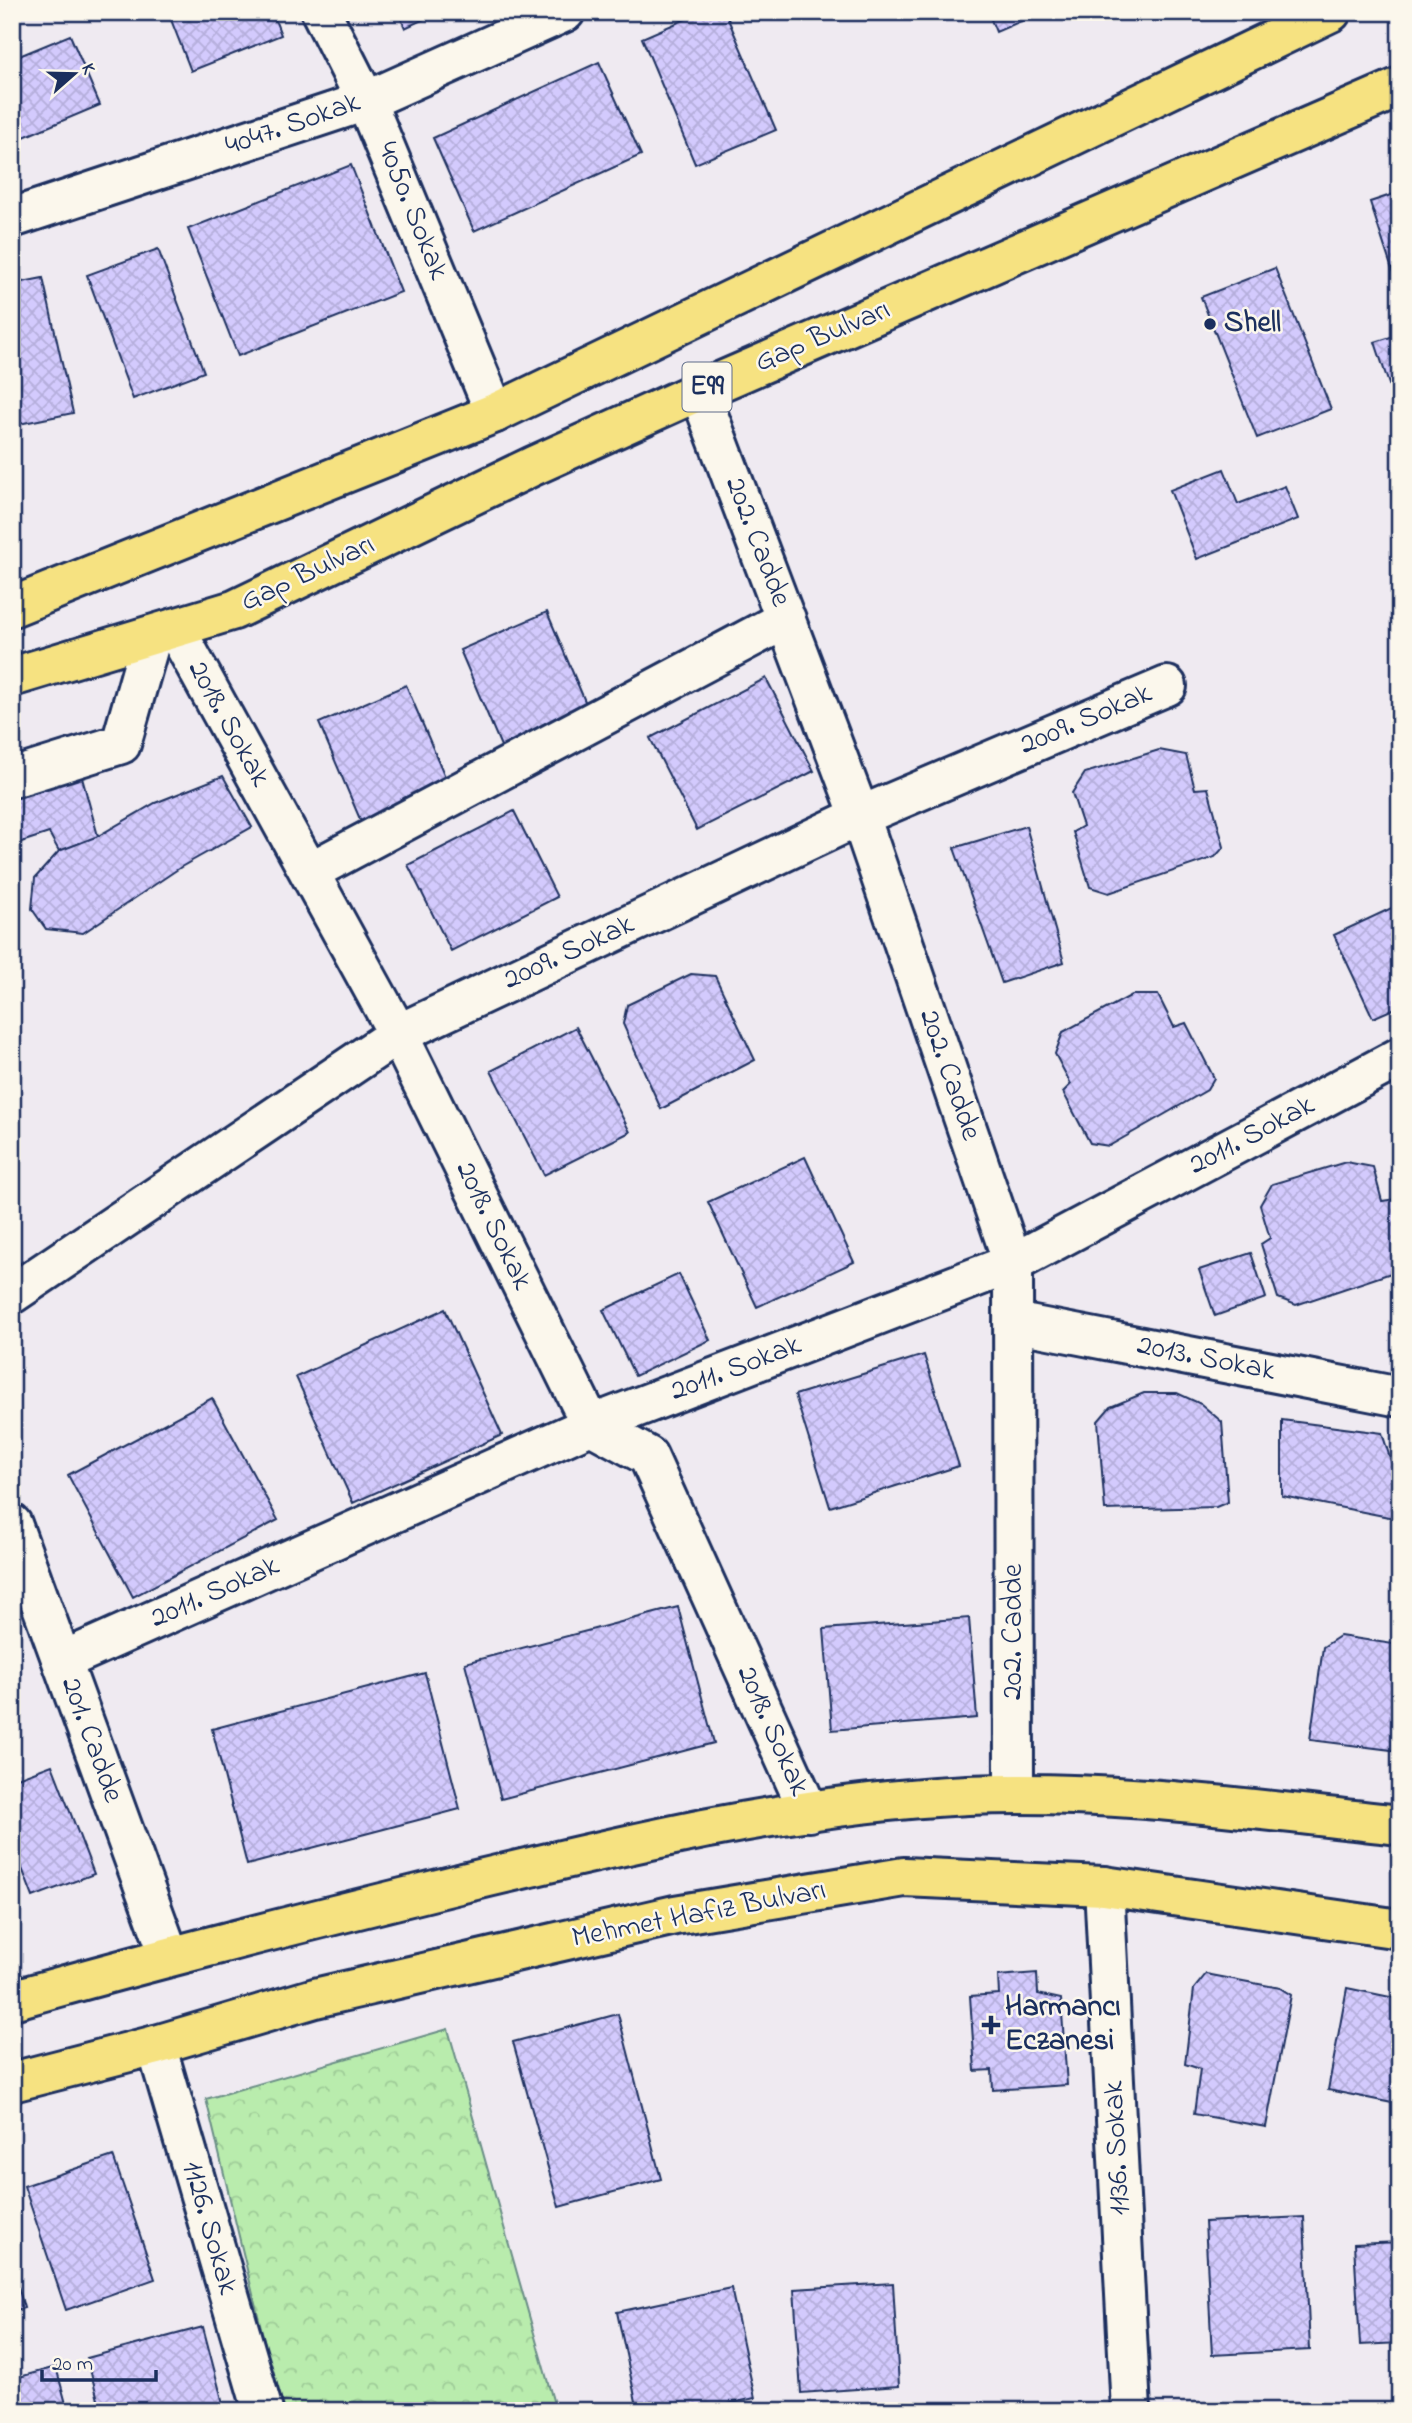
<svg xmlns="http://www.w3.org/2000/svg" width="1412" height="2423" font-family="'Indie Flower',sans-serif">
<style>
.forest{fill:url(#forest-crowns);stroke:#6a8e86;stroke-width:2}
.building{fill:url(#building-cross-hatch);stroke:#1b2f5e;stroke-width:2}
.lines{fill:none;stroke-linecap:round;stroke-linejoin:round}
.minor-casing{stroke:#1b2f5e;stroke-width:44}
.major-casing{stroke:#1b2f5e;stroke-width:44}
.highway-casing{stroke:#1b2f5e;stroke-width:44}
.minor{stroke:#fbf7ec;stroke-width:38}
.major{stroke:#f6e281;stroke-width:38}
.highway{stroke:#f6e281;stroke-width:38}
.poi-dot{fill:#1b2f5e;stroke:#fbf7ec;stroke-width:2.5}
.labels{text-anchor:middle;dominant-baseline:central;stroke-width:5;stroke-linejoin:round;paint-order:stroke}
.shield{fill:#fbf7ec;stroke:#5e6b89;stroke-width:2}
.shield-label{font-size:28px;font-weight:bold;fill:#1b2f5e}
.street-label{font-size:30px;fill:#1b2f5e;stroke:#fbf7ec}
.poi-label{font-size:30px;font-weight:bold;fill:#1b2f5e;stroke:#fbf7ec;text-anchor:start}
</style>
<defs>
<pattern id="forest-crowns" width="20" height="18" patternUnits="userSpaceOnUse" patternTransform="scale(1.75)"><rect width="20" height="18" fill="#b9ecad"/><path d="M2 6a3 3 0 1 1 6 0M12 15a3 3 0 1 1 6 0" fill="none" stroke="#9ecb97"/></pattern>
<pattern id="building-cross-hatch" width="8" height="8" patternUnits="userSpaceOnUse" patternTransform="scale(1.75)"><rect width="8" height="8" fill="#d3cafd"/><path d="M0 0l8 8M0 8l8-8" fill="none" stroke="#b5aedb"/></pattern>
</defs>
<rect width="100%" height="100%" fill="#efeaf1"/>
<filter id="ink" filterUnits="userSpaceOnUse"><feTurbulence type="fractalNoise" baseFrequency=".0143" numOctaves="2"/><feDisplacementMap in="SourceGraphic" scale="14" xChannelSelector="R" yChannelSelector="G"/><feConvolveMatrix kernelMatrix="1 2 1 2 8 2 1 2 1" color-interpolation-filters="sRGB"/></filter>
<g filter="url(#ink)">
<path class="forest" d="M448,2029L556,2411H281L206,2099Z"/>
<path class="building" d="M168,12H272L281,35L191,71Z
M398,12H439L405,28Z
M702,12H725L776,130L695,164L642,38Z
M988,12H1042L996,32Z
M70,35L100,105L12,142V59Z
M599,62L641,155L474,231L433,138Z
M351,165L401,292L238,356L188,229Z
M1400,192V294L1370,202Z
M158,249L204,372L133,399L87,275Z
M1275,268L1331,409L1257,438L1201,297Z
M43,278L73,413L14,425L12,284Z
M1400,334V418L1375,342Z
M1224,469L1238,504L1285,486L1298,519L1197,559L1170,490Z
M547,612L590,713L503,751L460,650Z
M766,678L814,771L697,830L650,738Z
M406,685L449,786L362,824L319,723Z
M1159,750L1186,755L1195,789L1208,788L1224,847L1215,857L1109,893L1090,887L1073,832L1083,826L1072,793L1085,773Z
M81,774L98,836L59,851L49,833L12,845V796Z
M223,776L252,827L181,867L83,933L46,929L32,909L35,878L59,851L98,836L155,803Z
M514,811L557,897L451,951L408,865Z
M1026,826L1064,962L1002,983L954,848Z
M1400,904V1006L1373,1018L1334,935Z
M691,974L715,976L755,1060L661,1109L623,1024L627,1005Z
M1132,995H1158L1174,1027L1186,1023L1214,1078L1207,1090L1109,1146L1090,1143L1063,1092L1071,1084L1055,1054L1063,1032Z
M576,1027L630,1132L544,1175L491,1071Z
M805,1157L854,1262L757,1307L708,1202Z
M1346,1162L1373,1167L1382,1201L1395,1199L1400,1217V1270L1296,1305L1278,1298L1261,1244L1270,1238L1260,1205L1272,1184Z
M1251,1253L1266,1298L1215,1316L1199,1270Z
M679,1274L710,1340L635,1376L603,1310Z
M445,1309L502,1435L353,1503L296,1377Z
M924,1355L959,1466L830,1507L795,1395Z
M1144,1393H1177L1201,1404L1222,1422L1228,1502L1216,1507L1105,1510L1098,1421L1110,1407Z
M212,1398L278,1520L133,1597L68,1475Z
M1282,1420L1382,1433L1400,1489L1399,1519L1282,1496Z
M678,1607L714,1743L501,1799L465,1663Z
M969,1618L977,1718L832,1730L824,1629Z
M1340,1636L1400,1645V1751L1310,1740L1323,1647Z
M425,1673L460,1809L247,1865L212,1729Z
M52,1765L94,1874L33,1897L12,1842V1780Z
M1037,1973L1038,1994L1061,1999L1067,2085L993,2090L992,2070L975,2071L970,1996L999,1994L998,1976Z
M1206,1974L1280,1988L1291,1995L1266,2127L1194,2114L1200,2069L1185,2064L1194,1989Z
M1347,1988L1400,1999V2088L1397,2104L1328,2090Z
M618,2014L661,2179L559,2207L513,2042Z
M113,2156L155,2279L66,2310L24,2186Z
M1304,2217L1310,2350L1212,2355L1205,2222Z
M1400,2242V2343L1360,2345L1354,2244Z
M12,2264L24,2308L12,2311Z
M893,2283L899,2386L801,2393L794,2289Z
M731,2288L755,2398L696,2411H638L617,2312Z
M203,2327L225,2411H101L87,2358Z
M56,2367L68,2411H12V2379Z"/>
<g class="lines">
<g class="minor-casing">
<path id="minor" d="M321,12L366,101L495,413
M12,218L366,101L565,12
M699,391L860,816L1013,1263L1014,1794
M175,628L398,1034L591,1425L648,1456L809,1812
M12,778L121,744L152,635
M309,872L786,619
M12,1294L398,1034L860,816L1167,686
M1013,1322L1400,1397
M12,1524L169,1955
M62,1661L591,1425L1013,1263L1400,1057
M1104,1886L1131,2411
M156,2045L263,2411"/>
</g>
<g class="major-casing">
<path id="major" d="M12,2000C160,1958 309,1921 459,1884C626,1844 796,1803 968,1795C1112,1789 1257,1810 1400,1825
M12,2082L156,2045L315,1998L675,1915L904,1877L1104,1886L1400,1929"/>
</g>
<g class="highway-casing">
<path id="highway" d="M12,607L495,413L1331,12
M12,677L234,610L533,466L699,391L1400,87"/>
</g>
<use href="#minor" class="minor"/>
<use href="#major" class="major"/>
<use href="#highway" class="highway"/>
</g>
</g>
<g class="poi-dot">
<circle cx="1210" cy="324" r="7"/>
<path d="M987.5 2014.5h7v7h7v7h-7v7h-7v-7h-7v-7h7z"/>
</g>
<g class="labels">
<rect class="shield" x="682.5" y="362.5" width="49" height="49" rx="5"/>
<g class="shield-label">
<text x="707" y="387">E99</text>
</g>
<g class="street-label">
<text transform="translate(293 125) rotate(-19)">4047. Sokak</text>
<text transform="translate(412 211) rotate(68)">4050. Sokak</text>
<text transform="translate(823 337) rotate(-23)">Gap Bulvarı</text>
<text transform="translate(757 542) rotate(69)">202. Cadde</text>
<text transform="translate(308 574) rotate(-25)">Gap Bulvarı</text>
<text transform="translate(1086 720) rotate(-23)">2009. Sokak</text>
<text transform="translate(228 724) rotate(61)">2018. Sokak</text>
<text transform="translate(569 953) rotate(-25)">2009. Sokak</text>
<text transform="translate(949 1075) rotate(71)">202. Cadde</text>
<text transform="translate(1252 1136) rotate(-28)">2011. Sokak</text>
<text transform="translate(493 1226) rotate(64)">2018. Sokak</text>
<text transform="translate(1206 1359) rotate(11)">2013. Sokak</text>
<text transform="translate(736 1369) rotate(-21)">2011. Sokak</text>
<text transform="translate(215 1593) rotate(-24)">2011. Sokak</text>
<text transform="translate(1014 1632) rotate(-90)">202. Cadde</text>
<text transform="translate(772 1731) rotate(66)">2018. Sokak</text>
<text transform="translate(91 1740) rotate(70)">201. Cadde</text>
<text transform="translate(699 1915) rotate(-11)">Mehmet Hafız Bulvarı</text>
<text transform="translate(1118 2148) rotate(-93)">1136. Sokak</text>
<text transform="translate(209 2228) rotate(74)">1126. Sokak</text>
</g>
<g class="poi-label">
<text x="1224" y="324">Shell</text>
<text x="1005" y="2008">Harmancı<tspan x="1005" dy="34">Eczanesi</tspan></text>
</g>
</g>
<rect width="1412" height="2423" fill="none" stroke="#fbf7ec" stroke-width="42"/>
<rect x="21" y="21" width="1370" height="2381" fill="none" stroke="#1b2f5e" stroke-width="2.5" filter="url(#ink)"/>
<g transform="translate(74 74) rotate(70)" stroke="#fbf7ec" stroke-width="5" paint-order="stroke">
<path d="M0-5L12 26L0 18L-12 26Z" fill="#1b2f5e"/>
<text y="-10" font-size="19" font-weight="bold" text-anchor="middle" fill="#1b2f5e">K</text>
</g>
<path d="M42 2370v10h114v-10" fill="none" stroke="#1b2f5e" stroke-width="3.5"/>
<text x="52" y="2370" font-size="21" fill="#1b2f5e" stroke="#fbf7ec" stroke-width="5" paint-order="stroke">20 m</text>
</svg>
